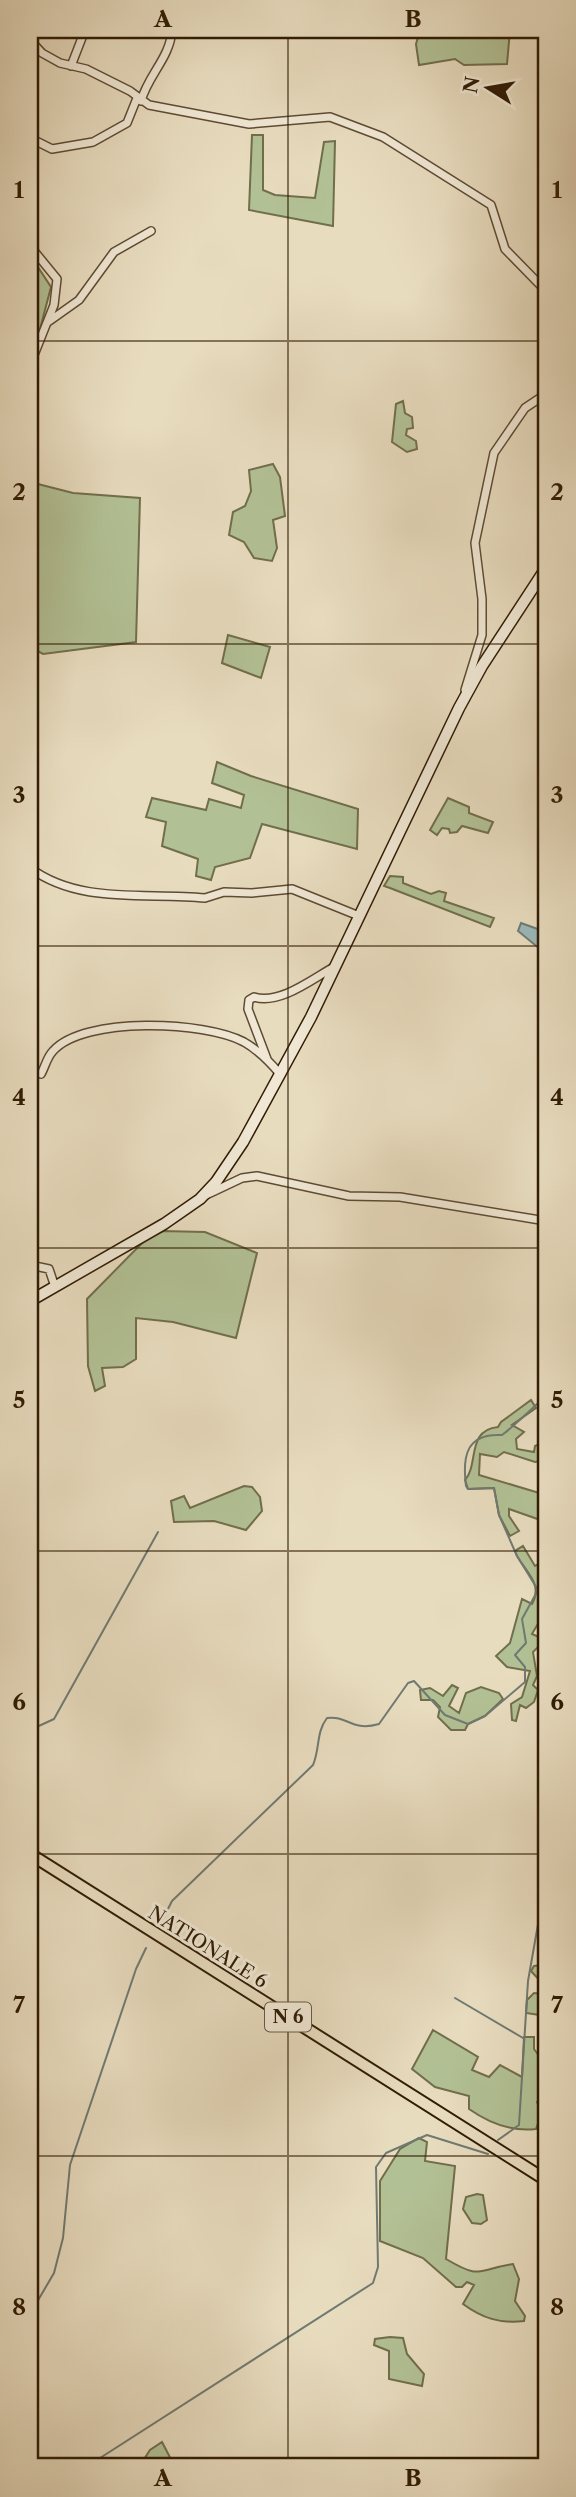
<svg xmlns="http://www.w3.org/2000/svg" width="576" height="2497" font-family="'Libre Caslon Text',serif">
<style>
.green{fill:#b2c195;stroke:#716e4c;stroke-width:2}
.water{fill:#9ab9bb;stroke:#707a72;stroke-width:2}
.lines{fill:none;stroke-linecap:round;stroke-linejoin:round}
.stream{stroke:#707a72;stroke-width:2}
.street-casing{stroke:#5e4b33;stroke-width:10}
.secondary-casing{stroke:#301b04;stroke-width:13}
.primary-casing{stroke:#301b04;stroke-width:14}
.street{stroke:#f0e8d5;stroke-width:7}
.secondary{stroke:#f0e8d5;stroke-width:10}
.primary{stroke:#e8dcbf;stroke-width:10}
.grid{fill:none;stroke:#301b04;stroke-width:2;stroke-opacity:0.55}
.labels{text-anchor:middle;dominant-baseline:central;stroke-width:6;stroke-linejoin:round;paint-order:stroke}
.shield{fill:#f0e8d5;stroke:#6a5843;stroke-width:2}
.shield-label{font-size:18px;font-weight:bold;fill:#301b04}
.street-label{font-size:19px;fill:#301b04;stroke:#f0e8d5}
.neatline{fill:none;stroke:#301b04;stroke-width:2.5}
.grid-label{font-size:23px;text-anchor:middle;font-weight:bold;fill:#301b04}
</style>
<rect width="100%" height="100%" fill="#e8dcbf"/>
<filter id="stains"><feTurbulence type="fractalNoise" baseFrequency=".00286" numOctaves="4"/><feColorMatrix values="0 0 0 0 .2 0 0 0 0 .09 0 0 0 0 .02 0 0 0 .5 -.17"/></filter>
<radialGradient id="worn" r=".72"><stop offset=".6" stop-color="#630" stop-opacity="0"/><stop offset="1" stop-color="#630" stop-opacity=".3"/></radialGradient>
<path class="green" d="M420,30H510L507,64L464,65L455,59L419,65L416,44Z
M252,135H263V190L275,195L315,198L324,142L335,141L333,226L249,210Z
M30,255L51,287L34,352L30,356Z
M403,401L405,413L412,417L413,428L407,429L406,435L416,441L417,449L407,452L392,442L396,404Z
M273,464L280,477L285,516L273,520L277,548L272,561L254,558L244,542L229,535L233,512L245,506L251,491L249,470Z
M30,482L73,493L140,498L136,642L43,654L30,647Z
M228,635L270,647L261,678L222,663Z
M217,762L251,776L358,809L357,849L262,824L250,858L215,867L211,880L196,876L198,859L162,846L166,822L146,817L152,798L206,810L209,799L241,808L244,795L212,783Z
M448,798L469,807V813L493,822L488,833L462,826L457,832L450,833L449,829L442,828L437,835L430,830Z
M390,876L403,877V883L431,894L439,891L446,893L444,901L494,918L490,927L390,888L384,886Z
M162,1231L205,1232L257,1253L236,1338L173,1322L136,1318V1359L123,1367L102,1368L105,1386L95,1391L88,1366L87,1299L145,1240Z
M531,1400L536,1408L512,1425L524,1432L516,1439L517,1449L534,1452L535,1446L546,1441V1460L535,1462L504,1452L497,1457L480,1454L479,1475L546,1495V1522L509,1509V1516L519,1531L510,1536L499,1515L494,1488L468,1489L465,1480C479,1465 466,1430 498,1427L501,1422Z
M244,1486L252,1487L260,1497L262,1511L246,1530L214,1521L174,1522L171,1501L184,1496L190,1508Z
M523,1546L535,1566L540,1563L542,1554L546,1553V1610L532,1634L539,1637L546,1630V1639L533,1652L537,1676L533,1685L538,1690L534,1702L526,1708L520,1705L516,1721L512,1720L511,1704L522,1697L530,1671L507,1667L496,1656L510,1643L522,1599L532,1604C543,1585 527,1573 517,1556L515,1551Z
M452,1685L458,1688L449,1706L459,1713L466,1693L481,1687L499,1693L503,1699L485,1716L468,1724L465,1730H451L438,1717L440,1707L433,1700H421L420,1690L430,1688L443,1696Z
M541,1965L546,1975V2016L526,2013L527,2000L534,1993L543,1994L544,1985L531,1971L534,1966Z
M433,2030L478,2057L472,2070L489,2077L500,2065L522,2077L524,2037H534V2049L546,2065V2093L537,2102L542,2112L536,2129C511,2132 489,2123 469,2109V2096L435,2087L412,2069Z
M419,2138L427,2142L425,2161L455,2166L446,2259C482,2280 475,2270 513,2264L519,2279L515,2301L525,2316L524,2321C500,2324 482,2318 463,2304L474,2285L467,2282L462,2287H456L423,2258L380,2241V2181L400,2149Z
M477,2194L483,2195L487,2220L481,2224L472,2223L463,2209L466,2197Z
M390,2337L403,2338L407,2354L424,2374L422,2386L389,2379V2351L374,2345L375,2339Z
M162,2442L175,2467H139L150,2450Z"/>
<path class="water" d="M521,923L546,932V954L518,931Z"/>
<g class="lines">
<path class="stream" d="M30,1730L54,1719L158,1532
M163,1919L172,1901L313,1765C320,1749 316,1732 327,1718C348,1715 351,1732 379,1724L408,1683L414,1681L445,1715L468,1724L485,1716L525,1682V1667L515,1655L526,1643L522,1619L538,1590L517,1556L499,1515L494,1488L468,1489L466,1486C462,1455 467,1433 502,1435C518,1423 531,1409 546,1396
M455,1998L523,2038
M498,2140L519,2125L528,1981L546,1879
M30,2314L54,2273L63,2238L70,2165L136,1969L146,1948
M86,2467L373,2283L378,2267L376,2167L386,2153L427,2135L488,2154"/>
<g class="street-casing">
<path id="street" d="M30,40L42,53L60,63L86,69L130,91L149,105L249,124L330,117L383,137L491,205L505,249L546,291
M71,66L85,30
M141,101C148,75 170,58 172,30
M30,138L52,149L93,142L127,123L137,98
M30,246L57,279L54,305L30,365
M48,322L79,300L114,252L151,231
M465,690L482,635V599L475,543L494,453L525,408L546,394
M30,868C80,905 146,892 205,898L224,892L252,893L292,889L359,916
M267,1059L248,1009L249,1000L254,997C280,1005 312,979 334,967
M41,1074C45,1067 47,1057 53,1051C84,1016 205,1021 244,1042C258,1050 270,1062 280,1074
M206,1195L242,1178L257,1176L349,1196L400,1197L546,1221
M30,1265L49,1269L55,1287"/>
</g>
<g class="secondary-casing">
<path id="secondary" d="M30,1301L164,1224L200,1199L216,1182L243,1142L311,1017L459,708L482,666L546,568"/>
</g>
<g class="primary-casing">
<path id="primary" d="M30,1854L546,2180"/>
</g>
<use href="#street" class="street"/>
<use href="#secondary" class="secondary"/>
<use href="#primary" class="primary"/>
</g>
<path class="grid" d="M288,30V2467M30,341H546M30,644H546M30,946H546M30,1248H546M30,1551H546M30,1854H546M30,2156H546"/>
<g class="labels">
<rect class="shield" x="265" y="2002.5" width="46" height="29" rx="5"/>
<g class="shield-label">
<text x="288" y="2017">N 6</text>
</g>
<g class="street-label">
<text transform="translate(208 1947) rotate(32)">NATIONALE 6</text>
</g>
</g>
<rect width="576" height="2497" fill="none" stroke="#e8dcbf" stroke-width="77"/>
<g transform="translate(488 88) rotate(281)" stroke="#f0e8d5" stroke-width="5" paint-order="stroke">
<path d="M0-5L12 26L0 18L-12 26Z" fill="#301b04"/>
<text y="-10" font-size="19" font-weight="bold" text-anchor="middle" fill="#301b04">N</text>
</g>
<rect x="38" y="38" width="500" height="2420" class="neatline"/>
<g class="grid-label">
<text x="163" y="27">A</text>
<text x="413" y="27">B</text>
<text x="19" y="198">1</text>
<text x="557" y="198">1</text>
<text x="19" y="500">2</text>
<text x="557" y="500">2</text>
<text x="19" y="803">3</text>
<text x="557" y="803">3</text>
<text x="19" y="1105">4</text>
<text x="557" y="1105">4</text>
<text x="19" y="1408">5</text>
<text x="557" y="1408">5</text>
<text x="19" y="1710">6</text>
<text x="557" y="1710">6</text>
<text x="19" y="2013">7</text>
<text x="557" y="2013">7</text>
<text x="19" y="2315">8</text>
<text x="557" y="2315">8</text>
<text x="163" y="2486">A</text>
<text x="413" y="2486">B</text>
</g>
<rect width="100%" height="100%" filter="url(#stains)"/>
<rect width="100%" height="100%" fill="url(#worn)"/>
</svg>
